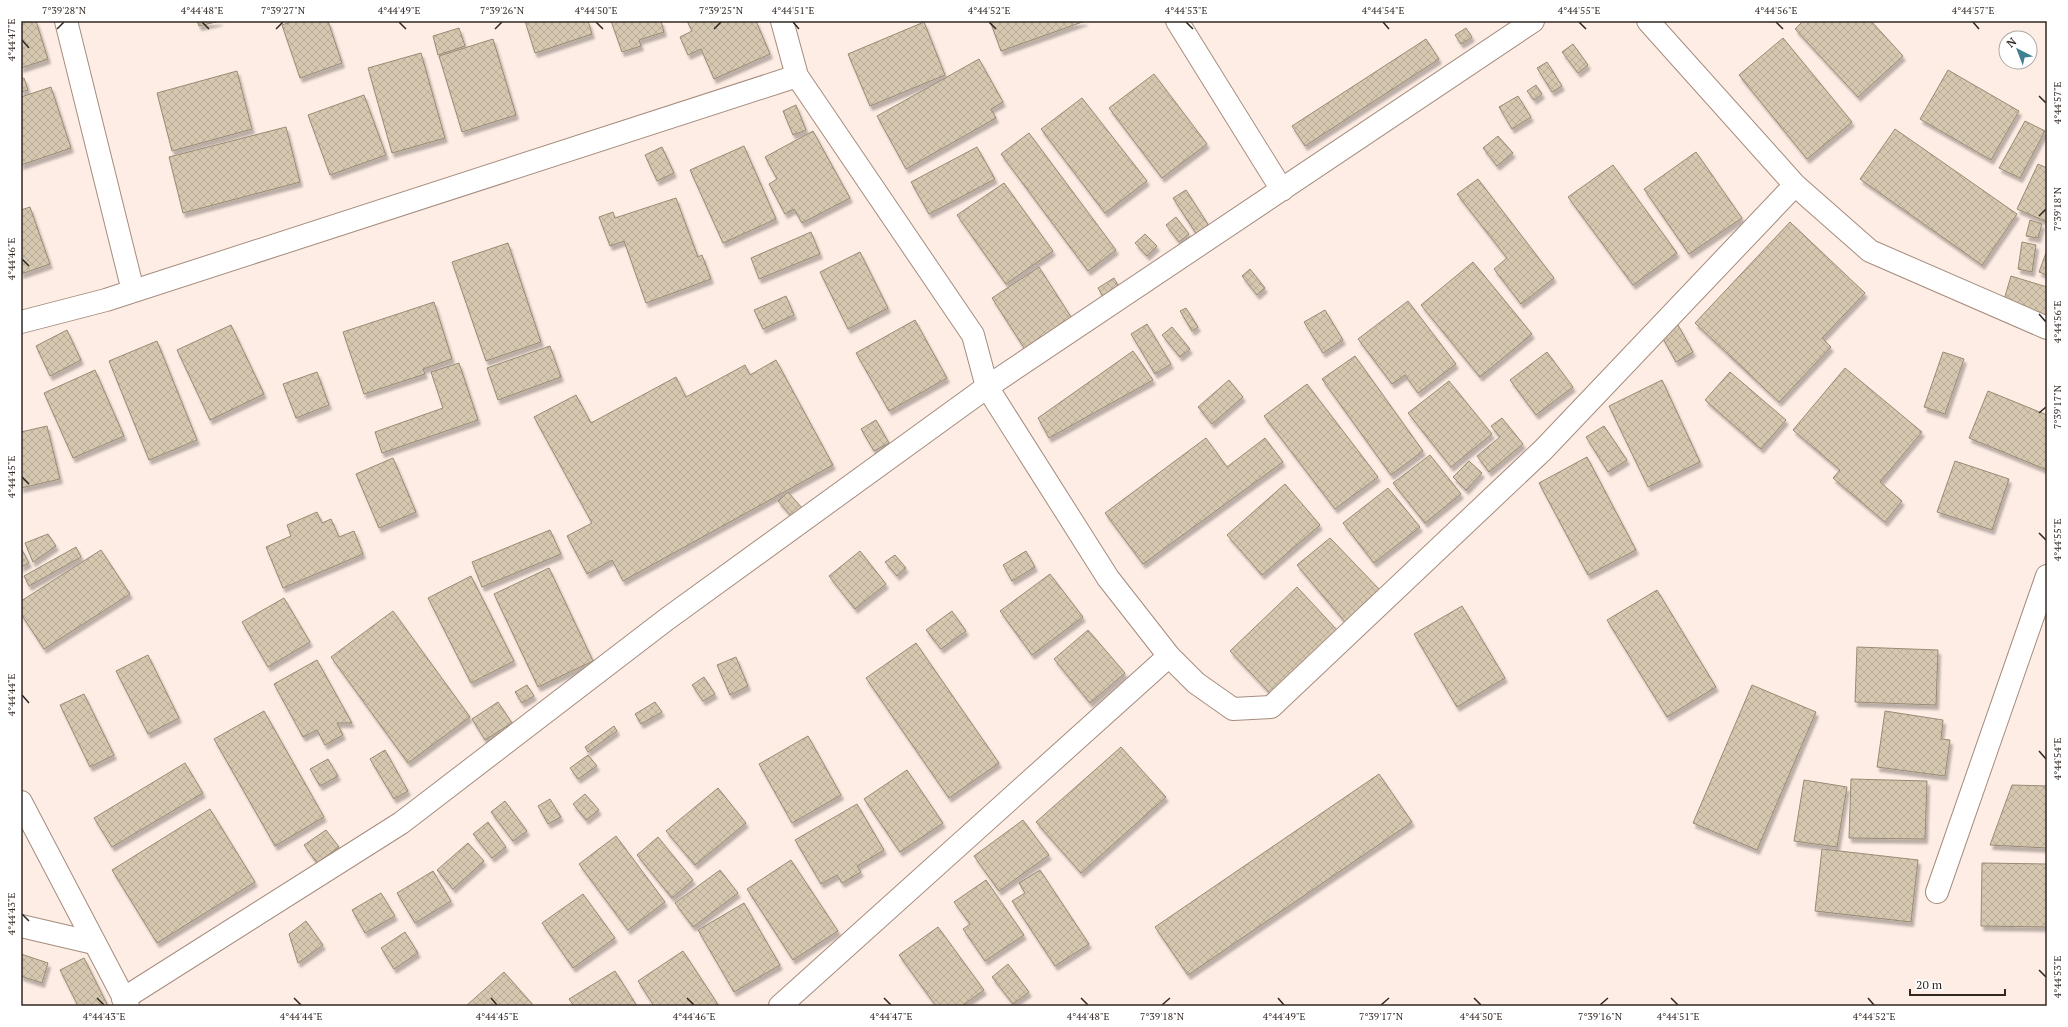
<svg xmlns="http://www.w3.org/2000/svg" width="2068" height="1027" font-family="'PT Serif',serif">
<style>
.building{fill:url(#building-cross-hatch);stroke:#978b73;filter:url(#shadow)}
.lines{fill:none;stroke-linecap:round;stroke-linejoin:round}
.minor-casing{stroke:#a58c7e;stroke-width:24}
.tertiary-casing{stroke:#a58c7e;stroke-width:24}
.minor{stroke:#fff;stroke-width:22}
.tertiary{stroke:#fff;stroke-width:22}
.ticks{fill:none;stroke:#312722;stroke-width:1.5}
.neatline{fill:none;stroke:#312722;stroke-width:1.5}
.ticks-label{font-size:10px;text-anchor:middle;fill:#312722}
</style>
<defs>
<pattern id="building-cross-hatch" width="8" height="8" patternUnits="userSpaceOnUse"><rect width="8" height="8" fill="#d6c8b0"/><path d="M0 0l8 8M0 8l8-8" fill="none" stroke="#b8ac97"/></pattern>
<filter id="shadow"><feDropShadow dx="2.5" dy="4.5" stdDeviation="1" flood-color="#0004"/></filter>
</defs>
<rect width="100%" height="100%" fill="#feede4"/>
<path class="building" d="M21,21H36L48,59L21,68Z
M197,21H220L199,26Z
M293,21H328L342,63L300,78L282,25Z
M525,21H588L592,34L535,53Z
M611,21H661L664,32L639,40L641,46L622,52Z
M687,21H756L770,54L714,79L701,49L688,55L680,37L692,31Z
M990,21H1085L1001,51Z
M1803,21H1871L1903,56L1858,97L1795,29Z
M924,22L945,75L870,106L848,54Z
M459,28L465,46L438,55L433,36Z
M1466,28L1472,37L1461,44L1455,35Z
M1783,38L1852,122L1807,159L1739,75Z
M493,39L516,115L462,132L439,56Z
M1426,39L1439,59L1305,146L1292,126Z
M1573,44L1588,65L1578,73L1562,52Z
M421,53L445,138L392,153L368,68Z
M979,59L1003,102L991,109L996,118L906,169L877,116Z
M1547,62L1562,86L1552,92L1537,68Z
M1948,70L2019,111L1991,160L1920,119Z
M237,71L252,129L172,151L157,93Z
M1154,74L1207,144L1162,178L1109,108Z
M24,78L28,90L21,92V79Z
M1536,85L1542,94L1534,100L1527,91Z
M51,87L71,148L21,165V97Z
M364,95L386,155L330,175L308,115Z
M1518,96L1531,117L1512,129L1499,107Z
M1082,98L1147,181L1105,213L1041,129Z
M796,105L806,130L793,135L783,111Z
M2025,121L2045,131L2020,178L1999,168Z
M286,127L300,182L183,213L169,157Z
M1895,129L2017,214L1982,265L1860,179Z
M813,131L850,198L802,223L794,209L785,214L769,184L777,179L765,157Z
M1029,133L1116,250L1088,271L1001,154Z
M1498,136L1513,153L1497,166L1483,148Z
M744,146L776,219L723,243L690,170Z
M662,147L674,173L657,181L645,155Z
M977,147L995,179L929,214L911,182Z
M1696,152L1742,218L1689,254L1644,189Z
M2038,164L2047,168V222L2017,209Z
M1613,165L1677,253L1633,285L1568,197Z
M1478,179L1554,278L1521,304L1494,269L1507,258L1457,194Z
M1004,183L1053,251L1006,284L957,215Z
M1186,190L1211,229L1199,238L1173,198Z
M676,198L698,257L702,255L711,279L646,303L624,241L610,246L599,217L613,212L615,218Z
M30,207L50,264L21,274V210Z
M1176,217L1189,234L1179,242L1166,225Z
M2030,220L2042,224L2038,238L2026,236Z
M1790,222L1865,293L1822,338L1831,347L1779,402L1695,323Z
M811,232L820,254L759,279L751,258Z
M1145,234L1157,246L1147,256L1135,243Z
M2022,242L2036,245L2032,272L2018,269Z
M508,243L541,342L486,361L452,262Z
M2047,250V275L2039,272Z
M860,252L888,308L848,329L820,272Z
M1473,262L1532,334L1480,377L1421,305Z
M1039,267L1073,320L1026,351L992,298Z
M1250,269L1265,288L1257,295L1242,276Z
M2011,276L2047,287V317L2003,303Z
M1114,278L1122,293L1106,302L1098,288Z
M786,296L794,315L763,329L754,310Z
M1408,301L1456,364L1418,393L1405,375L1392,384L1358,339Z
M434,302L452,359L423,369L425,374L364,394L343,332Z
M1186,308L1198,327L1192,331L1180,311Z
M1325,310L1343,340L1323,353L1304,322Z
M915,320L947,378L889,411L856,353Z
M1147,324L1171,364L1155,374L1131,334Z
M231,325L264,394L210,420L177,350Z
M1678,325L1693,352L1676,362L1661,335Z
M1172,327L1190,349L1180,357L1162,335Z
M67,330L81,360L50,376L36,346Z
M157,341L197,440L149,460L109,361Z
M550,346L561,377L498,400L487,368Z
M1133,351L1153,380L1049,438L1038,418Z
M1547,352L1573,387L1536,415L1510,380Z
M1943,352L1964,359L1945,414L1924,407Z
M1355,356L1423,451L1391,475L1322,379Z
M776,360L833,465L623,581L612,560L587,574L567,536L592,523L534,417L576,395L591,423L676,377L686,397L745,365L750,375Z
M459,363L478,420L382,453L375,432L443,408L431,372Z
M1845,368L1922,432L1880,482L1902,501L1885,522L1833,478L1840,470L1793,430Z
M95,370L124,436L73,458L44,393Z
M317,372L329,405L296,418L283,384Z
M1730,372L1786,420L1761,449L1705,400Z
M1229,380L1243,397L1212,424L1198,407Z
M1662,380L1700,462L1648,487L1609,406Z
M1449,381L1492,434L1451,467L1408,413Z
M1307,384L1378,477L1335,509L1264,416Z
M1988,391L2047,415V470L1969,438Z
M1502,418L1523,444L1489,472L1477,456L1500,437L1491,426Z
M876,420L889,443L874,451L861,429Z
M47,426L60,479L21,488V432Z
M1604,426L1627,460L1608,472L1586,437Z
M1206,438L1227,467L1265,438L1283,462L1143,564L1105,513Z
M1430,455L1461,494L1425,523L1393,483Z
M1587,457L1636,550L1588,575L1539,483Z
M393,458L416,512L379,528L356,474Z
M1469,461L1482,473L1466,490L1453,477Z
M1955,461L2009,479L1992,530L1937,512Z
M1285,484L1320,525L1262,575L1227,535Z
M1388,488L1420,527L1374,563L1343,523Z
M788,492L802,508L792,517L778,501Z
M317,512L322,523L331,519L339,537L354,531L363,554L283,588L266,547L291,536L287,525Z
M550,530L561,554L482,587L472,562Z
M48,534L56,546L33,562L25,543Z
M1330,538L1379,589L1345,622L1297,565Z
M76,547L81,557L29,586L24,576Z
M21,548L29,563L21,567Z
M101,550L130,594L44,649L21,614V601Z
M860,551L886,584L855,609L829,576Z
M1026,551L1035,567L1012,581L1003,565Z
M895,555L906,568L897,576L885,562Z
M549,568L593,661L538,687L494,594Z
M1050,574L1083,617L1032,655L1000,611Z
M471,576L514,661L471,683L428,598Z
M1297,587L1337,630L1270,693L1230,651Z
M1657,590L1716,687L1667,717L1607,620Z
M284,598L310,642L268,667L242,622Z
M1462,606L1505,678L1457,707L1414,634Z
M393,611L470,717L408,763L331,657Z
M952,611L966,631L941,649L926,630Z
M1088,630L1125,673L1090,703L1054,659Z
M916,643L999,763L949,798L866,678Z
M1857,647L1938,650L1936,705L1855,702Z
M148,655L179,718L148,734L116,671Z
M736,657L748,686L730,695L717,665Z
M317,660L352,723H337L343,735L325,745L317,730L303,737L274,684Z
M704,677L715,694L703,701L692,685Z
M527,685L534,696L522,703L515,692Z
M1752,685L1816,712L1757,850L1693,823Z
M84,694L114,755L90,767L60,705Z
M498,702L512,723L485,740L472,719Z
M655,702L662,712L641,724L635,714Z
M264,711L324,817L275,846L214,739Z
M1885,711L1943,720L1941,739L1950,740L1945,776L1877,767Z
M614,726L617,731L588,752L585,747Z
M808,736L841,795L792,823L759,764Z
M1121,747L1166,797L1081,873L1036,822Z
M385,750L408,791L394,799L370,759Z
M588,755L597,766L578,779L570,768Z
M328,759L338,776L320,786L310,769Z
M185,763L203,793L112,847L94,818Z
M907,770L943,823L900,852L864,799Z
M1379,774L1412,822L1188,975L1155,927Z
M1851,779L1927,781L1925,839L1849,838Z
M1804,780L1847,787L1837,847L1794,841Z
M2012,785L2047,786V848L1990,845Z
M718,788L746,823L695,865L666,831Z
M585,794L599,810L586,820L573,804Z
M550,799L561,817L548,824L538,806Z
M505,801L527,831L513,841L491,812Z
M857,804L884,850L857,866L861,872L842,883L837,875L821,884L795,840Z
M210,809L255,882L157,943L112,870Z
M1023,820L1049,855L999,891L974,856Z
M488,822L506,847L492,858L473,834Z
M326,830L339,847L317,863L304,845Z
M616,836L665,902L628,930L579,864Z
M658,837L693,880L672,898L637,855Z
M468,843L484,861L453,889L437,870Z
M1822,849L1918,860L1911,922L1815,911Z
M791,860L838,931L793,960L747,889Z
M1982,863L2047,864V927L1981,926Z
M720,870L738,893L693,927L675,903Z
M1040,870L1089,944L1055,966L1012,901L1025,893L1019,883Z
M433,871L451,901L415,923L397,893Z
M986,880L1024,935L985,961L963,929L970,924L954,902Z
M381,893L395,916L365,933L352,910Z
M583,894L615,938L573,968L542,923Z
M744,903L780,965L734,992L698,930Z
M306,921L323,945L298,963L289,934Z
M938,927L984,990L962,1006H936L899,955Z
M405,932L418,953L394,969L381,948Z
M683,951L719,1006H654L638,981Z
M21,954L48,963L42,983L21,976Z
M84,958L108,1006H78L60,970Z
M1008,964L1029,992L1013,1004L992,977Z
M615,971L637,1006H574L569,999Z
M504,972L534,1006H466Z"/>
<g class="lines">
<g class="minor-casing">
<path id="minor" d="M66,21L133,291
M782,21L797,76
M1177,21L1282,190
M1648,21L1795,185L1870,251L2047,328
M21,322L106,300L797,76L973,335L987,387L1108,578L1169,656L780,1006
M1169,656L1196,683L1233,709L1271,707L1543,450L1795,185
M1937,892L2047,576
M21,926L94,943
M123,999L401,823L667,619L987,387L1533,21"/>
</g>
<g class="tertiary-casing">
<path id="tertiary" d="M21,802L128,1006"/>
</g>
<use href="#minor" class="minor"/>
<use href="#tertiary" class="tertiary"/>
</g>
<path class="ticks" d="M202,22L209,29M399,22L406,29M596,22L603,29M793,22L799,29M989,22L996,29M1186,22L1193,29M1383,22L1389,29M1579,22L1586,29M1776,22L1783,29M1973,22L1979,29M57,29L64,22M276,29L283,22M495,29L502,22M714,29L721,22M22,40L29,48M2039,96L2046,103M2039,216L2046,209M22,259L29,266M2039,314L2046,322M2039,413L2046,407M22,477L29,484M2039,533L2046,540M22,695L29,703M2039,751L2046,759M22,914L29,921M2039,970L2046,977M97,998L104,1005M294,998L301,1005M491,998L497,1005M687,998L694,1005M884,998L891,1005M1081,998L1088,1005M1278,998L1284,1005M1474,998L1481,1005M1671,998L1678,1005M1868,998L1874,1005M1162,1005L1170,998M1381,1005L1389,998M1600,1005L1608,998"/>
<rect width="2068" height="1027" fill="none" stroke="#ffffff" stroke-width="44"/>
<g transform="translate(2018 50) rotate(318)"><circle r="19" fill="#ffffff" stroke="#ada9a7"/>
<path d="M0-3L7 15L0 10L-7 15Z" fill="#3e8291"/>
<text y="-6" font-size="11" font-weight="bold" text-anchor="middle" fill="#312722">N</text>
</g>
<path d="M1910 989v6h95v-6" fill="none" stroke="#312722" stroke-width="2"/>
<text x="1916" y="989" font-size="12" fill="#312722" stroke="#ffffff" stroke-width="3" paint-order="stroke">20 m</text>
<rect x="22" y="22" width="2024" height="983" class="neatline"/>
<g class="ticks-label">
<text x="64" y="14">7°39'28"N</text>
<text x="202" y="14">4°44'48"E</text>
<text x="283" y="14">7°39'27"N</text>
<text x="399" y="14">4°44'49"E</text>
<text x="502" y="14">7°39'26"N</text>
<text x="596" y="14">4°44'50"E</text>
<text x="721" y="14">7°39'25"N</text>
<text x="793" y="14">4°44'51"E</text>
<text x="989" y="14">4°44'52"E</text>
<text x="1186" y="14">4°44'53"E</text>
<text x="1383" y="14">4°44'54"E</text>
<text x="1579" y="14">4°44'55"E</text>
<text x="1776" y="14">4°44'56"E</text>
<text x="1973" y="14">4°44'57"E</text>
<text transform="translate(11 40) rotate(-90)" y="4">4°44'47"E</text>
<text transform="translate(2057 103) rotate(-90)" y="4">4°44'57"E</text>
<text transform="translate(2057 209) rotate(-90)" y="4">7°39'18"N</text>
<text transform="translate(11 259) rotate(-90)" y="4">4°44'46"E</text>
<text transform="translate(2057 322) rotate(-90)" y="4">4°44'56"E</text>
<text transform="translate(2057 407) rotate(-90)" y="4">7°39'17"N</text>
<text transform="translate(11 477) rotate(-90)" y="4">4°44'45"E</text>
<text transform="translate(2057 540) rotate(-90)" y="4">4°44'55"E</text>
<text transform="translate(11 695) rotate(-90)" y="4">4°44'44"E</text>
<text transform="translate(2057 759) rotate(-90)" y="4">4°44'54"E</text>
<text transform="translate(11 914) rotate(-90)" y="4">4°44'43"E</text>
<text transform="translate(2057 977) rotate(-90)" y="4">4°44'53"E</text>
<text x="104" y="1020">4°44'43"E</text>
<text x="301" y="1020">4°44'44"E</text>
<text x="497" y="1020">4°44'45"E</text>
<text x="694" y="1020">4°44'46"E</text>
<text x="891" y="1020">4°44'47"E</text>
<text x="1088" y="1020">4°44'48"E</text>
<text x="1162" y="1020">7°39'18"N</text>
<text x="1284" y="1020">4°44'49"E</text>
<text x="1381" y="1020">7°39'17"N</text>
<text x="1481" y="1020">4°44'50"E</text>
<text x="1600" y="1020">7°39'16"N</text>
<text x="1678" y="1020">4°44'51"E</text>
<text x="1874" y="1020">4°44'52"E</text>
</g>
</svg>
